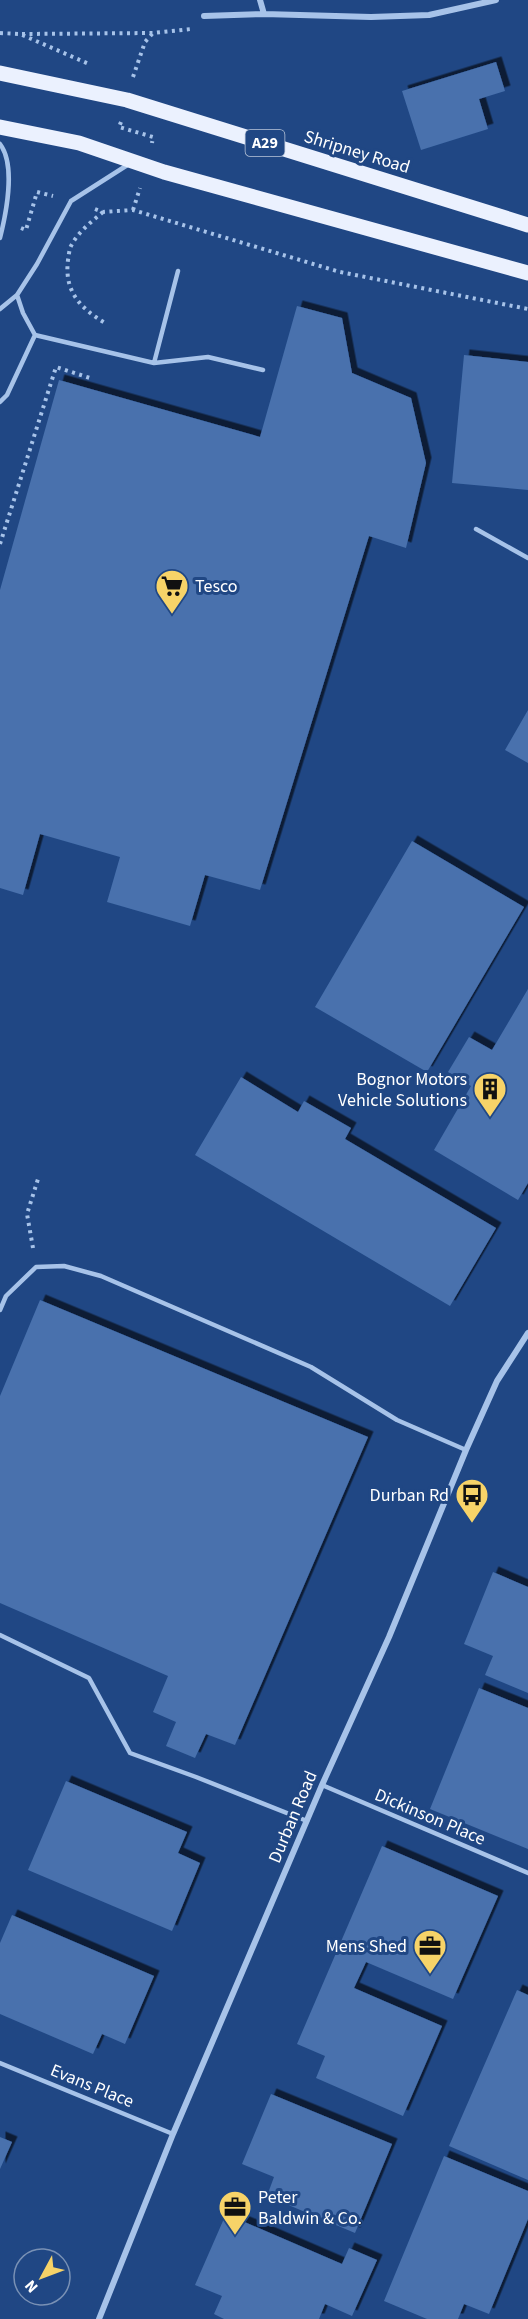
<svg xmlns="http://www.w3.org/2000/svg" width="528" height="2319" font-family="'Source Sans 3',sans-serif">
<style>
.building{fill:#4871ad;filter:url(#shadow)}
.lines{fill:none;stroke-linecap:round;stroke-linejoin:round}
.path{stroke:#a7c3e9;stroke-width:4;stroke-dasharray:3 4.5;stroke-linecap:butt}
.lane{stroke:#a7c3e9;stroke-width:4.5}
.street{stroke:#a7c3e9;stroke-width:6}
.primary{stroke:#ebf1fe;stroke-width:15}
.labels{text-anchor:middle;dominant-baseline:central;stroke-width:6;stroke-linejoin:round;paint-order:stroke}
.shield{fill:#204784;stroke:#bcc8da;stroke-width:1.5}
.shield-label{font-size:16px;font-weight:bold;fill:#fff}
.street-label{font-size:18px;fill:#fff;stroke:#204784}
.poi-label{font-size:18px;fill:#fff;stroke:#204784;text-anchor:end}
</style>
<defs>
<filter id="shadow"><feDropShadow dx="5.5" dy="-5.5" stdDeviation="0" flood-color="#0009"/></filter>
</defs>
<rect width="100%" height="100%" fill="#204784"/>
<path class="building" d="M496,62L505,91L479,99L488,129L421,150L402,91Z
M297,306L342,318L352,373L411,398L426,463L406,548L369,536L260,890L205,875L190,926L107,902L120,857L40,834L23,895L0,888V590L59,380L260,437Z
M464,355L528,362V490L452,483Z
M528,710V763L505,750Z
M412,841L524,907L427,1072L315,1007Z
M528,989V1183L518,1200L434,1150L471,1086L448,1072L469,1037L492,1050Z
M241,1077L298,1112L304,1101L351,1128L345,1139L496,1228L450,1306L195,1155Z
M40,1300L368,1437L235,1745L206,1734L195,1758L166,1746L176,1722L153,1712L168,1676L0,1603V1396Z
M493,1572L528,1587V1693L485,1675L493,1656L464,1644Z
M479,1688L528,1708V1849L430,1809Z
M66,1781L187,1832L178,1853L200,1863L172,1931L28,1870Z
M382,1846L498,1896L453,1999L366,1962L354,1988L442,2026L403,2116L316,2078L325,2056L297,2044Z
M12,1915L154,1976L125,2044L102,2034L93,2054L0,2014V1943Z
M517,1990L528,1995V2180L449,2146Z
M271,2094L392,2144L355,2233L267,2196L274,2177L242,2164Z
M0,2137L12,2142L0,2169Z
M444,2156L528,2191V2219L489,2314L464,2304L458,2319H427L384,2301Z
M226,2214L342,2264L349,2248L377,2260L352,2316L325,2304L319,2319H224L214,2314L222,2296L195,2285Z"/>
<g class="lines">
<path class="path" d="M0,33L20,34L89,64
M22,34L153,33L191,29
M133,77L145,42L153,33
M121,122L119,127L153,137L152,143
M95,209L103,212L133,210L340,272L528,309
M133,210L140,188
M103,212C91,222 78,232 71,246C69,250 69,255 68,260C64,291 80,308 105,323
M21,228L26,230L37,192L53,196
M0,544L56,367L90,378
M33,1248L27,1214L38,1179"/>
<path class="lane" d="M0,144C16,165 6,214 0,238
M0,309L17,295L37,264L71,201L129,164
M35,335L154,363L208,357L263,370
M154,363L178,271
M0,402L7,395L35,335L23,313L17,295
M476,529L528,558
M0,1310L6,1296L36,1267L64,1266L101,1276L311,1367L397,1420L466,1450
M0,1635L89,1678L130,1753L196,1777L307,1821
M322,1785L528,1873
M0,2063L173,2134"/>
<path class="street" d="M260,0L264,14
M204,16L264,14L371,17L429,15L496,0
M99,2319L173,2134L322,1785L389,1637L466,1450L497,1381L528,1333"/>
<path class="primary" d="M0,73L127,100L528,225
M0,127L79,143L164,172L528,273"/>
</g>
<defs>
<g id="supermarket-pin" transform="scale(1.725)"><path d="M0 17L-7.5 6A9.5 9.5 0 1 1 7.5 6Z" fill="#f7d368" stroke="#204784"/><path d="M-6-5.5h2.5l.6 2H6L4.5 2H-2.5L-4.4-4H-6ZM-1.5 3.2a1.3 1.3 0 1 0 .1 0ZM3 3.2a1.3 1.3 0 1 0 .1 0Z" fill="#111"/></g>
<g id="building-pin" transform="scale(1.725)"><path d="M0 17L-7.5 6A9.5 9.5 0 1 1 7.5 6Z" fill="#f7d368" stroke="#204784"/><path d="M-4-6H4V6H1V3H-1V6H-4ZM-2.5-4.3h1.7v1.8h-1.7ZM.8-4.3h1.7v1.8H.8ZM-2.5-1h1.7V.8h-1.7ZM.8-1h1.7V.8H.8Z" fill="#111"/></g>
<g id="bus-pin" transform="scale(1.725)"><path d="M0 17L-7.5 6A9.5 9.5 0 1 1 7.5 6Z" fill="#f7d368" stroke="#204784"/><path d="M-5-6H5V4H4V6H2V4H-2V6H-4V4H-5ZM-3.5-4V0h7V-4ZM-3.5 1.2v1.5H-2V1.2ZM2 1.2v1.5H3.5V1.2Z" fill="#111"/></g>
<g id="office-pin" transform="scale(1.725)"><path d="M0 17L-7.5 6A9.5 9.5 0 1 1 7.5 6Z" fill="#f7d368" stroke="#204784"/><path d="M-6-3h4V-5.5h4V-3h4V5H-6ZM-1-4.5V-3h2v-1.5ZM-6 0V1H6V0Z" fill="#111"/></g>
</defs>
<g fill-rule="evenodd">
<use href="#supermarket-pin" x="172" y="586"/>
<use href="#building-pin" x="490" y="1089"/>
<use href="#bus-pin" x="472" y="1495"/>
<use href="#office-pin" x="430" y="1946"/>
<use href="#office-pin" x="235" y="2207"/>
</g>
<g class="labels">
<rect class="shield" x="245.5" y="130" width="39" height="26" rx="4.5"/>
<g class="shield-label">
<text x="265" y="143">A29</text>
</g>
<g class="street-label">
<text transform="translate(357 152) rotate(17)">Shripney Road</text>
<text transform="translate(293 1817) rotate(-67)">Durban Road</text>
<text transform="translate(430 1817) rotate(23)">Dickinson Place</text>
<text transform="translate(92 2086) rotate(22)">Evans Place</text>
</g>
<g class="poi-label">
<text x="195" y="586" text-anchor="start">Tesco</text>
<text x="467" y="1079">Bognor Motors<tspan x="467" dy="21">Vehicle Solutions</tspan></text>
<text x="449" y="1495">Durban Rd</text>
<text x="407" y="1946">Mens Shed</text>
<text x="258" y="2197" text-anchor="start">Peter<tspan x="258" dy="21">Baldwin &amp; Co.</tspan></text>
</g>
</g>
<g transform="translate(42 2277) rotate(229)"><circle r="28" fill="#204784" stroke="#7991b5" stroke-width="1.5"/>
<path d="M0-4.5L10 22L0 15L-10 22Z" fill="#f7d368"/>
<text y="-9" font-size="16" font-weight="bold" text-anchor="middle" fill="#ffffff">N</text>
</g>
</svg>
